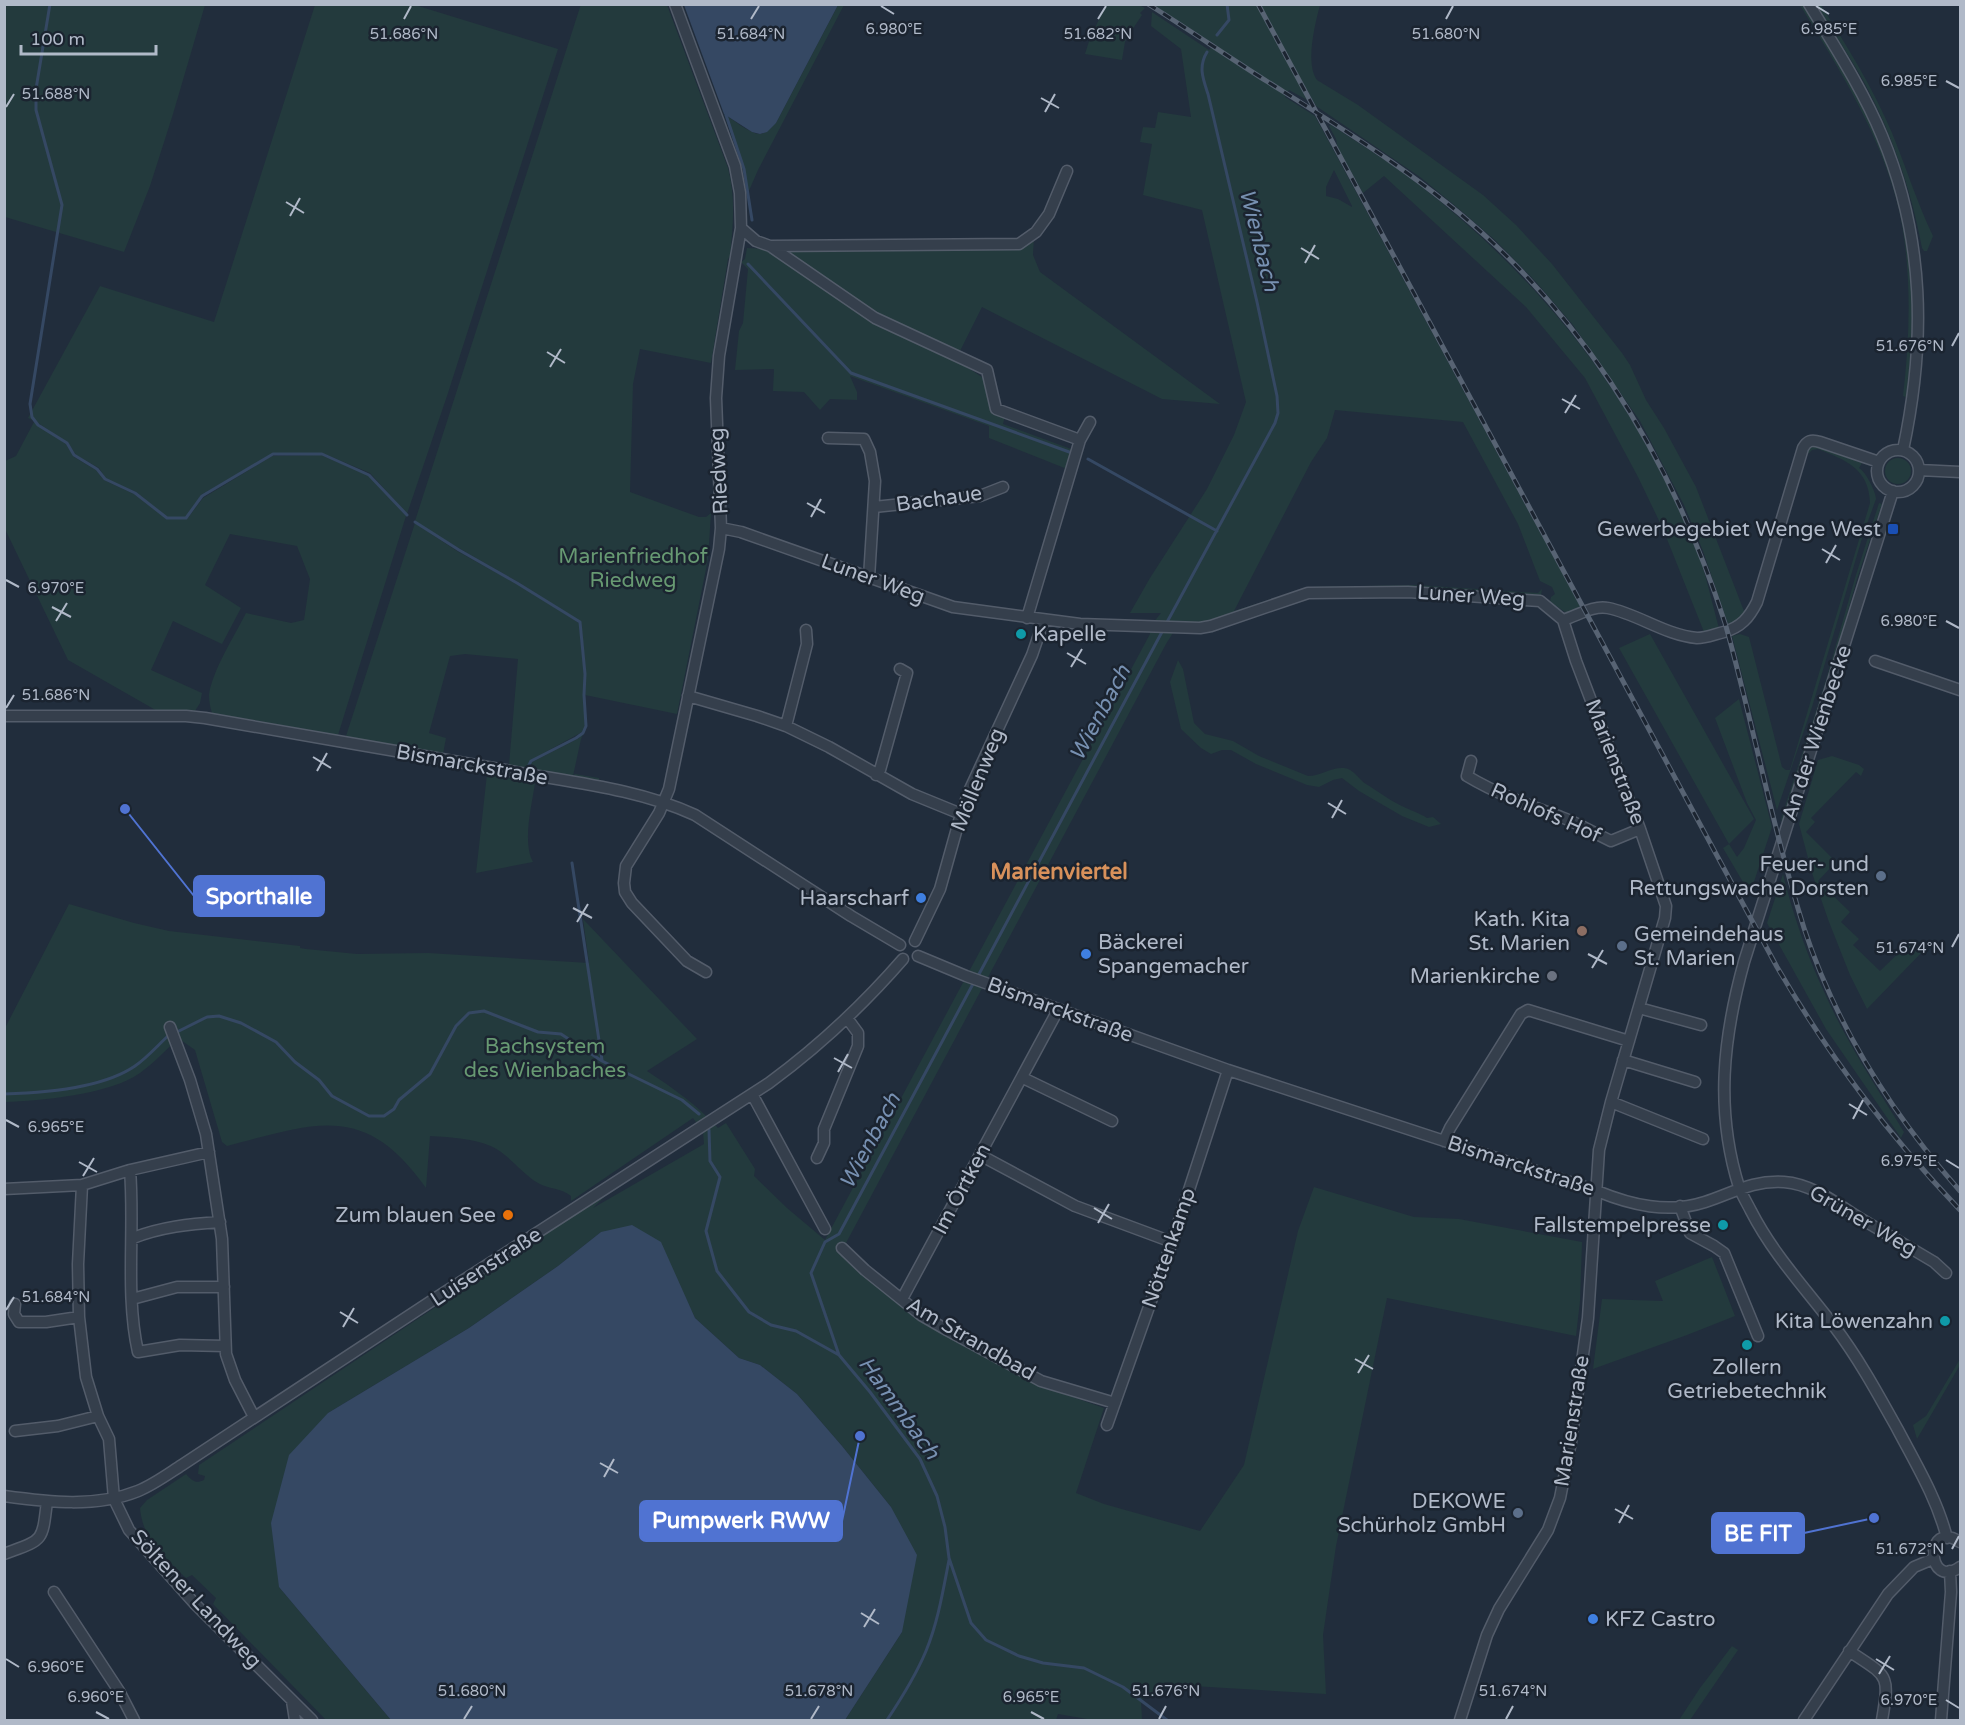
<svg xmlns="http://www.w3.org/2000/svg" width="1965" height="1725" font-family="'Varela Round',sans-serif">
<style>
.green{fill:#233a3d;fill-rule:evenodd}
.water{fill:#354863}
.lines{fill:none;stroke-linecap:round;stroke-linejoin:round}
.stream{stroke:#354863;stroke-width:3}
.minor-casing{stroke:#535c6a;stroke-width:13}
.minor{stroke:#353f4c;stroke-width:10}
.rail-casing{stroke:#576373;stroke-width:5}
.rail{stroke:#1b2430;stroke-width:3;stroke-dasharray:9;stroke-linecap:butt}
.ticks{fill:none;stroke:#b0b9c8;stroke-width:2}
.transit-dot{fill:#1a4fb4;stroke:#1b2430;stroke-width:2}
.culture-dot{fill:#0f9aa8;stroke:#1b2430;stroke-width:2}
.service-dot{fill:#5c6f8a;stroke:#1b2430;stroke-width:2}
.shop-dot{fill:#3f7fe0;stroke:#1b2430;stroke-width:2}
.education-dot{fill:#8d6e63;stroke:#1b2430;stroke-width:2}
.worship-dot{fill:#6b7280;stroke:#1b2430;stroke-width:2}
.food-dot{fill:#e8710a;stroke:#1b2430;stroke-width:2}
.labels{text-anchor:middle;dominant-baseline:central;stroke-width:5;stroke-linejoin:round;paint-order:stroke}
.street-label{font-size:21px;fill:#b0b9c8;stroke:#1b2430}
.poi-label{font-size:21px;fill:#b0b9c8;stroke:#1b2430;text-anchor:end}
.park-label{font-size:21px;fill:#679972;stroke:#1b2430}
.water-label{font-size:22px;font-style:italic;fill:#7790b1;stroke:#1b2430}
.neighbourhood-label{font-size:22px;font-weight:bold;fill:#d8915b;stroke:#1b2430}
.ticks-label{font-size:15px;text-anchor:middle;fill:#b0b9c8;stroke:#1b2430;stroke-width:5;stroke-linejoin:round;paint-order:stroke}
.leader{fill:none;stroke:#5073d2;stroke-width:2}
.callout-dot{fill:#5073d2;stroke:#1b2430;stroke-width:2}
.callout{fill:#5073d2;stroke:#5073d2;stroke-width:2}
.callout-label{font-size:22px;text-anchor:middle;font-weight:bold;fill:#fff}
</style>
<rect width="100%" height="100%" fill="#212d3c"/>
<path class="green" d="M581,4L667,5L728,168C736,198 733,226 730,256L728,259L711,363L640,349L633,384L630,492L699,517H706L711,513L708,559L677,714L585,695L586,674L581,622L518,582L441,538L415,521Z
M4,5H205L173,114L150,186L124,252L5,217Z
M315,5H415L558,49L448,393L407,514L370,473L322,453H273L201,495L186,517L168,518L136,492L106,479L99,468L76,455L68,443L35,421L28,418L100,286L214,322Z
M838,5H844L758,170L748,193L742,165L724,114C732,119 751,134 759,134C766,134 771,127 776,123Z
M1106,5H1139L1145,8L1140,13L1142,15L1132,30L1131,29L1125,42L1122,60L1085,54L1090,38Z
M1156,5H1320C1315,24 1305,64 1317,80L1358,105L1483,195L1516,225L1552,264L1622,353L1630,365L1646,400L1664,428L1696,487L1744,611L1743,616L1729,627L1703,551L1684,505L1640,421L1573,325L1536,282L1496,241L1459,209L1420,177L1316,106L1297,73L1295,76L1309,101L1289,90L1285,97L1315,116L1580,606L1579,610L1573,614L1565,612L1550,602L1551,597L1555,594L1552,587L1540,581L1518,524L1463,422L1335,410L1327,438L1311,462L1234,611L1308,587L1417,585L1538,593L1542,589L1541,595L1534,597L1497,592L1435,589L1311,588L1204,624L1178,625L1166,644L846,1243L840,1253L919,1321L1041,1386L1104,1408L1076,1493L1104,1504L1200,1531L1244,1465L1298,1231L1314,1187L1414,1217L1459,1219L1582,1242L1580,1301L1576,1336L1387,1298L1336,1546L1323,1635L1326,1694L1176,1685L1141,1700L1142,1720H1093L1058,1714L1056,1720H845L902,1632L891,1507L842,1446L797,1394L760,1365L739,1358L695,1318L680,1287L601,1232L558,1266L469,1328L328,1413L279,1587L391,1720H326L213,1604L216,1598L192,1575L186,1578C164,1556 143,1541 140,1508L147,1500L186,1474C192,1481 196,1484 204,1480L205,1476L198,1474L199,1465L578,1212L605,1196L593,1208L704,1144L703,1132L693,1118L571,1201V1196C562,1188 548,1189 538,1183C523,1174 512,1159 498,1150C482,1139 449,1137 430,1136L426,1188C365,1101 315,1123 227,1146L222,1142L195,1050L178,1038C166,1050 154,1063 140,1073C111,1094 41,1101 5,1102L4,1030L69,904L134,923L169,931L300,946V948L306,949L357,954L428,953L589,963L583,919L697,1039L647,1071C673,1088 697,1105 718,1128L726,1123L755,1169L754,1176L787,1208L825,1240L1150,634L1149,628L1161,613H1130L1150,578L1207,489L1234,435L1246,402L1202,210L1143,195L1152,144L1140,142L1143,127L1155,128L1158,112L1191,117L1181,49L1151,26L1152,12L1209,50L1214,44L1155,6ZM1334,170L1352,206V207L1338,199L1326,196V187Z
M1800,5H1803C1840,63 1876,122 1896,188C1916,255 1915,329 1906,397L1903,396C1910,336 1912,274 1900,214C1883,138 1840,70 1800,5Z
M1816,5H1821C1847,46 1873,88 1892,133C1906,167 1917,203 1933,236L1927,251H1924L1922,248C1911,188 1890,128 1860,75C1846,51 1831,28 1816,5Z
M1331,125C1360,144 1390,162 1418,184C1522,264 1608,364 1666,483C1677,506 1689,529 1698,553C1707,578 1712,603 1719,628L1704,632L1663,529L1638,477L1585,378L1526,307L1384,176L1363,193L1338,149L1336,139L1329,126Z
M1034,236L1033,255L1040,272L1220,404L1162,399L982,307L958,355L876,315L780,249L1020,246Z
M747,248L770,249L873,320L961,363L995,386L1005,416L1003,424L1079,452L1067,469L989,438V426L850,376L857,392V400L830,399L820,410L804,392L773,391L774,369L735,370L739,331L743,323L748,269L741,262L745,259Z
M34,422L66,444L74,457L96,470L104,480L134,494L167,519H187L203,498L272,456L321,455L368,475L406,516L338,735L212,713C210,707 209,701 209,695C212,671 235,635 246,613L291,623L304,620L310,579L297,546L230,534L205,585L241,608L222,644L173,621L151,670L202,693L200,703L195,711L159,712L68,660L5,529V461L16,456Z
M1815,446L1862,463L1859,468C1866,472 1876,492 1876,499L1863,535L1812,707L1777,810L1732,636L1740,634L1749,637L1782,767L1786,770H1790L1870,503C1869,468 1845,460 1818,449L1812,450L1806,456L1804,453L1809,448Z
M1885 471a13 13 0 1 1 26 0a13 13 0 1 1-26 0Z
M1879,503L1882,504L1857,579L1828,682L1782,823L1781,819L1826,680L1855,578Z
M415,523L457,551L524,588L579,623L584,674L583,695L585,725L582,732L531,760L526,768L532,762L579,738L584,732L581,739L573,776L575,774L599,778V782L347,738L346,736ZM465,654L518,659L509,765L443,754L446,738L429,733L450,656Z
M1650,634L1754,819L1729,844L1737,857L1744,848L1756,820L1747,803L1715,718L1739,699L1772,827L1750,894L1723,848L1729,844L1619,648Z
M1178,660L1183,669L1194,723L1205,734L1233,741L1259,756L1308,776C1321,776 1331,767 1344,768C1354,769 1358,779 1366,784C1379,792 1392,802 1406,808C1414,812 1420,813 1427,818L1433,817L1441,824L1429,827L1402,816L1359,791L1342,778L1333,780L1319,787L1307,785L1256,764L1231,750H1222L1211,754L1201,748L1181,729L1170,682Z
M1832,756L1859,765L1864,769L1861,776L1856,772L1811,818L1815,822L1806,832L1836,862L1818,881L1850,912L1841,922L1859,939L1853,945L1880,971L1913,939L1924,950L1867,1009L1850,975L1829,922L1812,873L1799,824L1818,760Z
M487,774L535,783C532,805 522,841 533,862L476,873Z
M1783,874C1793,915 1808,958 1826,996C1847,1043 1877,1088 1904,1132L1901,1138L1826,1029L1767,923Z
M1712,1257L1735,1316L1687,1335L1593,1369L1602,1299L1663,1301L1655,1281Z
M1960,1359V1365L1917,1439L1913,1425L1926,1416Z
M1732,1646L1738,1650L1690,1720H1679L1700,1688Z"/>
<path class="water" d="M684,5V4L838,5L776,123L767,132L760,134L752,132L724,114Z
M632,1225L661,1242L695,1318L739,1358L760,1365L797,1394L842,1446L891,1507L917,1555L902,1632L845,1720H391L279,1587L271,1523L289,1455L328,1413L469,1328L558,1266L601,1232Z"/>
<g class="lines">
<path class="stream" d="M50,4L36,89V110L62,205L30,404L32,417L38,425L67,443L74,455L97,469L105,479L135,493L167,518H186L202,496L273,454H322L369,475L407,515
M1217,35L1229,20L1227,4
M727,112L726,115L744,169L752,220
M748,264L851,373L1072,453
M1088,459L1217,531
M415,522L459,550L517,583L580,622L585,674L584,695L586,726L583,733L576,738L531,761L527,769
M1166,624L1275,423L1278,413L1277,396L1257,302L1208,94C1203,79 1198,67 1207,52
M572,863L602,1060
M978,976L1163,630
M175,1033L207,1017L219,1016L241,1023L276,1042L295,1062L319,1080L332,1096L369,1116H384L394,1109L399,1100L430,1074L456,1026L469,1013L484,1011L538,1032L561,1034L602,1061L682,1100L699,1114
M4,1094C43,1093 103,1088 135,1066C148,1057 158,1045 169,1035
M709,1130L710,1161L720,1177L706,1231L717,1271L749,1312L771,1325L796,1331L839,1355L870,1392L920,1459L937,1496L945,1527L949,1558L971,1623L986,1640L1019,1656L1043,1663L1084,1668L1123,1687L1167,1720
M839,1355L811,1273L825,1242L839,1234L974,982
M887,1720C901,1699 916,1675 926,1651C938,1622 943,1591 949,1560"/>
<g class="minor-casing">
<path id="minor" d="M675,4L735,166L740,193L741,228L719,356L716,398L721,528L719,549L669,789L659,813L626,866L624,883L625,892L632,903L687,961L706,972
M1809,4C1835,47 1863,90 1882,136C1925,240 1926,342 1903,450
M741,228L756,241L770,246L875,318L987,370L996,409L1080,440
M770,246L1019,244L1036,232L1049,214L1067,171
M828,438L864,439L870,452L875,481L869,578
M1877 471a21 21 0 1 1 42 0a21 21 0 1 1-42 0Z
M1919,470L1960,472
M1893,491L1744,962C1723,1038 1715,1110 1739,1187C1742,1195 1747,1203 1751,1211C1773,1254 1805,1288 1834,1326C1859,1359 1878,1394 1898,1430C1917,1466 1937,1499 1947,1538
M874,507L980,496L1003,487
M721,528L741,532L953,607L1080,624L1200,628L1211,626L1308,593L1408,592L1540,601L1563,620L1576,661L1640,829L1666,906L1665,918L1611,1102L1599,1150L1588,1318L1571,1442L1560,1498L1548,1530L1499,1609L1487,1635L1460,1720
M1027,618L1080,440L1090,422
M1563,620C1577,616 1593,605 1608,608C1638,614 1665,635 1697,638C1706,638 1715,634 1724,632C1741,627 1749,618 1757,602L1803,448C1807,441 1811,439 1820,442L1879,462
M1875,661L1960,690
M688,696L757,716L786,726L829,747L912,794L961,814
M4,716H186L205,718C305,735 405,753 505,770C568,782 636,788 695,815L851,916L900,945
M786,726L807,644L806,630
M1471,761L1467,776C1497,794 1528,805 1561,817C1578,823 1594,833 1611,841L1640,829
M876,775L880,770L907,673L900,669
M915,941L940,889L961,814L970,789L1032,655L1044,620
M918,956L966,976L1228,1070L1597,1191C1631,1205 1668,1214 1705,1202C1733,1193 1752,1180 1784,1182C1812,1184 1836,1203 1858,1217C1883,1232 1909,1247 1934,1262L1946,1273
M1639,1008L1701,1025
M170,1027L190,1080L206,1134L222,1239L226,1354L235,1380L254,1417
M1623,1060L1695,1082
M1023,1078L1112,1121
M752,1094L825,1229
M1611,1102L1703,1139
M1444,1141L1450,1128L1521,1014L1528,1010L1629,1041
M980,1155L1075,1206L1172,1242
M817,1158L824,1143V1129L858,1046V1033L847,1018
M130,1170C135,1230 125,1294 138,1352L180,1345L225,1346
M82,1185L78,1264L79,1317L86,1377L98,1416L109,1439L114,1499L129,1530L195,1604L312,1720
M4,1189L82,1185L130,1170L209,1152
M1680,1206L1690,1233L1714,1246L1724,1253L1758,1336
M133,1238C161,1227 189,1224 220,1222
M842,1248L865,1270L921,1315L947,1330L1041,1381L1115,1403
M132,1299L177,1287H224
M902,1299L1058,1010
M15,1304L14,1314L19,1322H46L79,1317
M1107,1425L1172,1242L1228,1070
M15,1431L58,1426L98,1416
M4,1496C48,1502 96,1508 138,1491C153,1485 168,1474 182,1465L442,1294L769,1083C818,1047 863,1005 903,959
M1960,1542C1924,1518 1926,1591 1960,1567
M4,1554C44,1539 42,1543 47,1501
M54,1592L119,1691L134,1720
M1849,1651C1888,1677 1890,1673 1882,1720
M292,1701L295,1720
M1804,1720L1888,1594L1914,1567L1933,1559
M1941,1720L1951,1592L1950,1571"/>
</g>
<use href="#minor" class="minor"/>
<g class="rail-casing">
<path id="rail" d="M1148,4C1188,29 1227,56 1268,82C1346,131 1425,179 1493,243C1605,348 1678,478 1725,623C1732,647 1738,672 1744,696C1763,773 1780,852 1804,928C1836,1026 1893,1115 1960,1191
M1258,4L1777,967C1831,1059 1887,1133 1960,1210"/>
</g>
<use href="#rail" class="rail"/>
</g>
<path class="ticks" d="M881,6L894,14M1816,6L1829,14M404,19L411,6M751,19L759,6M1098,19L1106,6M1446,19L1453,6M1946,81L1959,88M1041,98L1059,108M6,107L14,94M1045,112L1055,94M286,202L304,213M290,216L300,198M1301,248L1319,259M1305,263L1315,245M1952,346L1959,333M547,352L565,363M550,367L561,349M1562,399L1580,409M1565,413L1576,395M807,503L825,513M811,517L821,499M1822,549L1840,560M1826,563L1836,545M6,580L19,587M52,607L71,617M56,621L67,603M1946,621L1959,628M1067,653L1086,664M1071,667L1082,649M6,708L14,695M313,757L331,768M317,771L327,753M1328,803L1346,814M1332,818L1342,800M573,908L592,918M577,922L588,904M1952,947L1959,934M1588,954L1607,964M1592,968L1603,950M834,1058L852,1068M838,1072L848,1054M1849,1104L1867,1115M1853,1119L1863,1100M6,1120L19,1127M1946,1160L1959,1168M79,1162L97,1172M83,1176L94,1158M1094,1208L1112,1219M1098,1223L1109,1204M6,1310L14,1297M340,1312L358,1323M343,1327L354,1308M1355,1359L1373,1369M1358,1373L1369,1355M600,1463L618,1473M604,1477L614,1459M1615,1509L1633,1519M1619,1523L1629,1505M1952,1549L1959,1536M861,1613L879,1624M864,1627L875,1609M6,1659L19,1667M1876,1659L1894,1670M1879,1674L1890,1656M1946,1700L1959,1708M96,1712L109,1719M1031,1712L1044,1719M464,1719L472,1706M811,1719L819,1706M1159,1719L1166,1706M1506,1719L1513,1706"/>
<rect class="transit-dot" x="1887" y="523" width="12" height="12" rx="3"/>
<g class="culture-dot">
<circle cx="1021" cy="634" r="6"/>
<circle cx="1723" cy="1225" r="6"/>
<circle cx="1945" cy="1321" r="6"/>
<circle cx="1747" cy="1345" r="6"/>
</g>
<g class="service-dot">
<circle cx="1881" cy="876" r="6"/>
<circle cx="1622" cy="946" r="6"/>
<circle cx="1518" cy="1513" r="6"/>
</g>
<g class="shop-dot">
<circle cx="921" cy="898" r="6"/>
<circle cx="1086" cy="954" r="6"/>
<circle cx="1593" cy="1619" r="6"/>
</g>
<circle class="education-dot" cx="1582" cy="931" r="6"/>
<circle class="worship-dot" cx="1552" cy="976" r="6"/>
<circle class="food-dot" cx="508" cy="1215" r="6"/>
<g class="labels">
<g class="street-label">
<text transform="translate(719 471) rotate(-93)">Riedweg</text>
<text transform="translate(939 499) rotate(-8)">Bachaue</text>
<text transform="translate(873 579) rotate(20)">Luner Weg</text>
<text transform="translate(1471 596) rotate(4)">Luner Weg</text>
<text transform="translate(1817 733) rotate(-72)">An der Wienbecke</text>
<text transform="translate(1615 762) rotate(69)">Marienstraße</text>
<text transform="translate(472 765) rotate(10)">Bismarckstraße</text>
<text transform="translate(978 780) rotate(-68)">Möllenweg</text>
<text transform="translate(1546 813) rotate(24)">Rohlofs Hof</text>
<text transform="translate(1060 1010) rotate(20)">Bismarckstraße</text>
<text transform="translate(1521 1166) rotate(18)">Bismarckstraße</text>
<text transform="translate(962 1189) rotate(-62)">Im Örtken</text>
<text transform="translate(1863 1221) rotate(30)">Grüner Weg</text>
<text transform="translate(1169 1248) rotate(-71)">Nöttenkamp</text>
<text transform="translate(486 1267) rotate(-33)">Luisenstraße</text>
<text transform="translate(971 1339) rotate(30)">Am Strandbad</text>
<text transform="translate(1572 1421) rotate(-81)">Marienstraße</text>
<text transform="translate(196 1599) rotate(47)">Söltener Landweg</text>
</g>
<g class="poi-label">
<text x="1881" y="529">Gewerbegebiet Wenge West</text>
<text x="1033" y="634" text-anchor="start">Kapelle</text>
<text x="1869" y="864">Feuer- und<tspan x="1869" dy="24">Rettungswache Dorsten</tspan></text>
<text x="909" y="898">Haarscharf</text>
<text x="1570" y="919">Kath. Kita<tspan x="1570" dy="24">St. Marien</tspan></text>
<text x="1634" y="934" text-anchor="start">Gemeindehaus<tspan x="1634" dy="24">St. Marien</tspan></text>
<text x="1098" y="942" text-anchor="start">Bäckerei<tspan x="1098" dy="24">Spangemacher</tspan></text>
<text x="1540" y="976">Marienkirche</text>
<text x="496" y="1215">Zum blauen See</text>
<text x="1711" y="1225">Fallstempelpresse</text>
<text x="1933" y="1321">Kita Löwenzahn</text>
<text x="1747" y="1367" text-anchor="middle">Zollern<tspan x="1747" dy="24">Getriebetechnik</tspan></text>
<text x="1506" y="1501">DEKOWE<tspan x="1506" dy="24">Schürholz GmbH</tspan></text>
<text x="1605" y="1619" text-anchor="start">KFZ Castro</text>
</g>
<g class="park-label">
<text x="633" y="556">Marienfriedhof<tspan x="633" dy="24">Riedweg</tspan></text>
<text x="545" y="1046">Bachsystem<tspan x="545" dy="24">des Wienbaches</tspan></text>
</g>
<g class="water-label">
<text transform="translate(1259 240) rotate(76)">Wienbach</text>
<text transform="translate(1100 713) rotate(-62)">Wienbach</text>
<text transform="translate(870 1141) rotate(-62)">Wienbach</text>
<text transform="translate(899 1408) rotate(54)">Hammbach</text>
</g>
<g class="neighbourhood-label">
<text x="1059" y="872">Marienviertel</text>
</g>
</g>
<g class="ticks-label">
<text x="894" y="34">6.980°E</text>
<text x="1829" y="34">6.985°E</text>
<text x="404" y="39">51.686°N</text>
<text x="751" y="39">51.684°N</text>
<text x="1098" y="39">51.682°N</text>
<text x="1446" y="39">51.680°N</text>
<text x="1909" y="86">6.985°E</text>
<text x="56" y="99">51.688°N</text>
<text x="1910" y="351">51.676°N</text>
<text x="56" y="593">6.970°E</text>
<text x="1909" y="626">6.980°E</text>
<text x="56" y="700">51.686°N</text>
<text x="1910" y="953">51.674°N</text>
<text x="56" y="1132">6.965°E</text>
<text x="1909" y="1166">6.975°E</text>
<text x="56" y="1302">51.684°N</text>
<text x="1910" y="1554">51.672°N</text>
<text x="56" y="1672">6.960°E</text>
<text x="472" y="1696">51.680°N</text>
<text x="819" y="1696">51.678°N</text>
<text x="1166" y="1696">51.676°N</text>
<text x="1513" y="1696">51.674°N</text>
<text x="96" y="1702">6.960°E</text>
<text x="1031" y="1702">6.965°E</text>
<text x="1909" y="1705">6.970°E</text>
</g>
<path class="leader" d="M125 809L194 896M860 1436L842 1521M1874 1518L1804 1533"/>
<g class="callout-dot">
<circle cx="125" cy="809" r="6"/>
<circle cx="860" cy="1436" r="6"/>
<circle cx="1874" cy="1518" r="6"/>
</g>
<g class="callout">
<rect x="194" y="876" width="130" height="40" rx="6"/>
<rect x="640" y="1501" width="202" height="40" rx="6"/>
<rect x="1712" y="1513" width="92" height="40" rx="6"/>
</g>
<g class="callout-label">
<text x="259" y="904">Sporthalle</text>
<text x="741" y="1528">Pumpwerk RWW</text>
<text x="1758" y="1541">BE FIT</text>
</g>
<rect width="1965" height="1725" fill="none" stroke="#b0b9c8" stroke-width="12"/>
<path d="M21 45v9h135v-9" fill="none" stroke="#b0b9c8" stroke-width="3"/>
<text x="30" y="45" font-size="18" fill="#b0b9c8" stroke="#1b2430" stroke-width="4.5" paint-order="stroke">100 m</text>
</svg>
